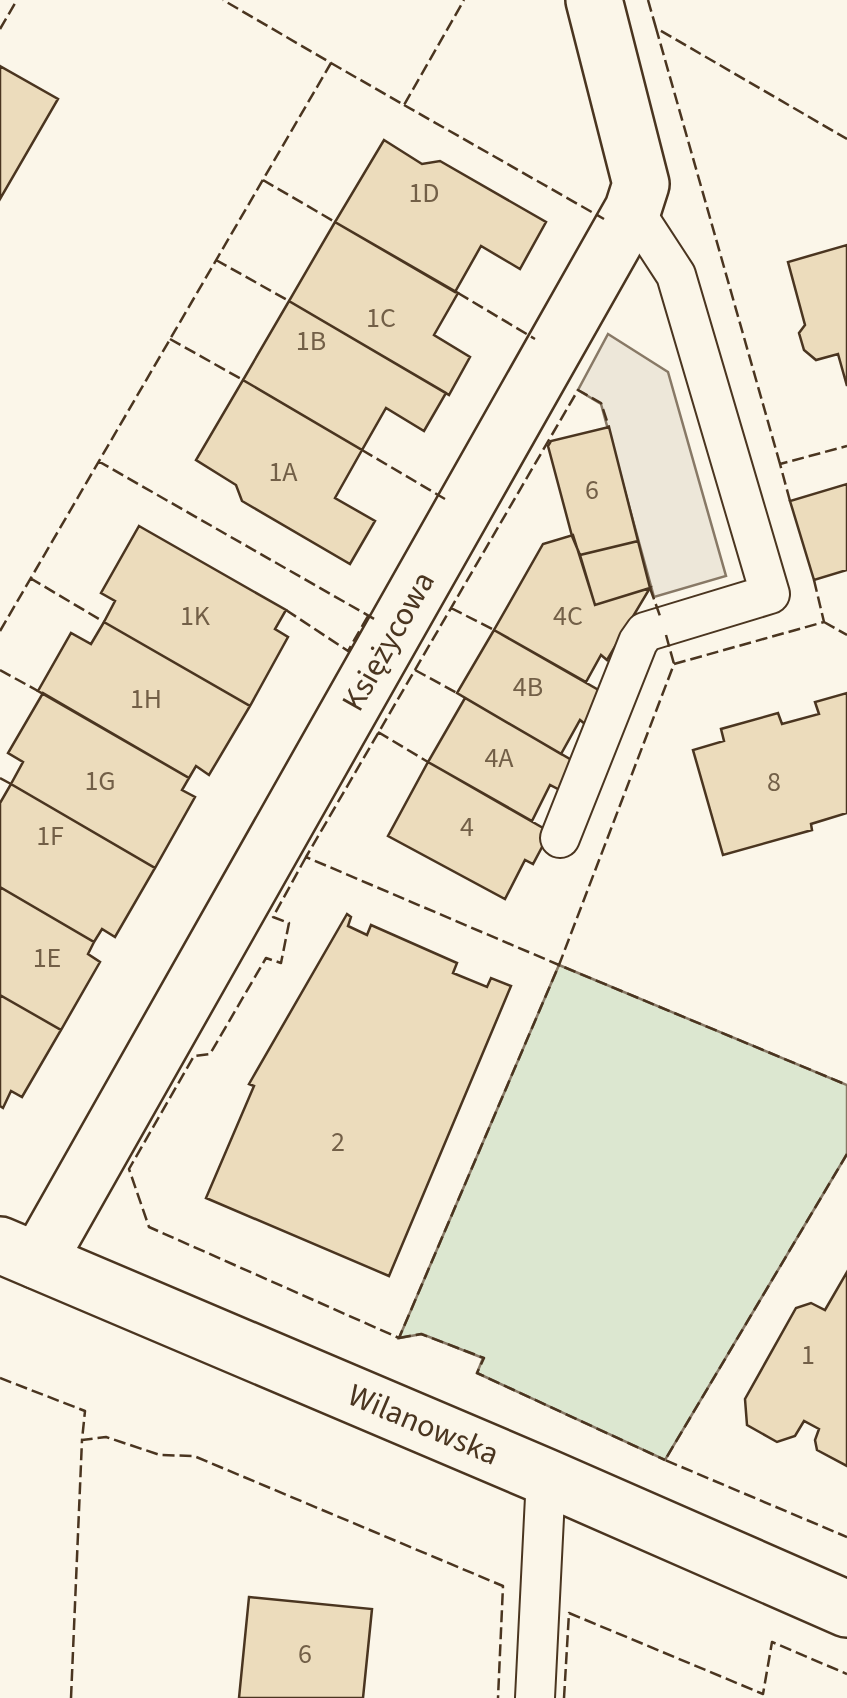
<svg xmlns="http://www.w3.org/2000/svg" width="847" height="1698" font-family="'Source Sans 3',sans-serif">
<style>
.green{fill:#dce7d0;stroke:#887966;stroke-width:2.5}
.parking{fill:#ede7d9;stroke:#887966;stroke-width:2.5}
.building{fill:#ecdcbc;stroke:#4a3520;stroke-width:2.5}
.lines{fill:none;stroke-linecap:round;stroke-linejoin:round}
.lane-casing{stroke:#4a3520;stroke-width:42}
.street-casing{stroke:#4a3520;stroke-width:60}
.secondary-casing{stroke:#4a3520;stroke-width:60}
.lane{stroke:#fbf6e9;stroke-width:38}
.street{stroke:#fbf6e9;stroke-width:55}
.secondary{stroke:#fbf6e9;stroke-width:55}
.fence{stroke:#4a3520;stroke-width:2.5;stroke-dasharray:12 5;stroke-linecap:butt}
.labels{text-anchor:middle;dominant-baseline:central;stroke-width:8;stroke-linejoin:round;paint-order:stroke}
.number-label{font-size:28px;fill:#725f47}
.street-label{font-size:32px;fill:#4a3520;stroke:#fbf6e9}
</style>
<rect width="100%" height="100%" fill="#fbf6e9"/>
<path class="green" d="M559,965L847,1085V1154L665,1460L477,1373L483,1358L422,1334L399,1338Z"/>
<path class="parking" d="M608,334L668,372L726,576L654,597L601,404L578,390Z"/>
<path class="building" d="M0,66L58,99L0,199Z
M384,140L422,164L440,161L546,222L520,269L481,246L455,292L335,222Z
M335,222L458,293L434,335L470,357L449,395L289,301Z
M847,245V386L838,354L816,360L804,350L799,333L805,325L788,262Z
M289,301L446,393L424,431L386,408L362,450L243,380Z
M243,380L362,450L335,498L375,521L350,564L242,501L236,485L196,460Z
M609,427L638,541L580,555L572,536L548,446L551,441Z
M847,484V570L814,580L790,501Z
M139,526L286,610L275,629L288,637L250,706L104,622L115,601L101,593Z
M573,535L595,605L650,588L607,660L601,655L586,682L494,630L543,544Z
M638,541L650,588L595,605L580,555Z
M104,622L250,706L209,775L196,766L189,778L38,691L71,633L91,644Z
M494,630L602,692L585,724L580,720L561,754L457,693Z
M43,693L189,778L182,790L195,797L155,868L11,784L23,762L8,753Z
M847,693V813L811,824L812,830L723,855L693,750L724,741L721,729L778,713L782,724L819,714L815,702Z
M465,698L575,762L560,790L550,785L532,821L428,762Z
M428,762L550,832L533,864L525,860L505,899L388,836Z
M11,784L155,868L115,937L102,929L94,942L0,887V803Z
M0,887L94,942L88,954L100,962L61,1030L0,995Z
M347,914L351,917L348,926L367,935L371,925L457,963L453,973L487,987L491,978L511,986L389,1276L206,1198L254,1086L249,1084Z
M0,995L61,1030L22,1097L11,1091L3,1108L0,1106Z
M847,1272V1466L817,1450L815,1440L819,1429L804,1421L795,1436L777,1442L747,1425L745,1399L796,1308L811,1303L825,1310Z
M249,1597L372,1609L363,1698H239Z"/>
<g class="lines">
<g class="lane-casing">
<path id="lane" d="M560,838L638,642L645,632L770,594L676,275L633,209
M535,1698L546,1477"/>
</g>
<g class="street-casing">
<g id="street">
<path id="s1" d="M38,1261L633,209L641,184L594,0"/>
</g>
</g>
<g class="secondary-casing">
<g id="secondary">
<path id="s2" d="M0,1245L546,1477L847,1609"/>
</g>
</g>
<use href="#lane" class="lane"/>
<use href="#street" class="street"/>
<use href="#secondary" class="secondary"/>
<path class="fence" d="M648,0L656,28
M0,29L17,0
M331,63L404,105L464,0
M404,105L604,219
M263,180L335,222
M216,260L289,301
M458,293L535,339
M170,339L243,380
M362,450L445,499
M98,461L376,620
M780,464L656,28L847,139
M790,501L780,464L847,446
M30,578L104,622
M814,580L824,622L674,664L559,965L847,1085
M650,588L660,616
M451,608L494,630
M286,610L348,651L368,616
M824,622L847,635
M0,631L331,63L223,0
M666,635L674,664
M0,670L38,691
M415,670L457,693
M378,732L428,762
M0,778L11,784
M306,857L273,917L289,923L281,963L266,958L210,1054L194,1056L129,1169L149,1227L399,1338L559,965L306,857L578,390L601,403L609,427
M847,1154L665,1460L847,1537
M399,1338L421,1334L484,1358L477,1373L665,1460
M0,1378L85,1411L82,1440L106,1437L160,1455L194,1456L503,1586L498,1698
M71,1698L82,1440
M564,1698L569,1613L763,1694L772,1642L847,1674"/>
</g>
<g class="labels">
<g class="number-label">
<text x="424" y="193">1D</text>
<text x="381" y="318">1C</text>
<text x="311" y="341">1B</text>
<text x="283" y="472">1A</text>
<text x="592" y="490">6</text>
<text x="195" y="616">1K</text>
<text x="568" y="616">4C</text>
<text x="528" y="687">4B</text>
<text x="146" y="699">1H</text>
<text x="499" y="758">4A</text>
<text x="100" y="781">1G</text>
<text x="774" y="782">8</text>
<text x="467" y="827">4</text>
<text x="50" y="836">1F</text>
<text x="47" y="958">1E</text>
<text x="338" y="1142">2</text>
<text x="808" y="1355">1</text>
<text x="305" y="1654">6</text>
</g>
<g class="street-label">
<text stroke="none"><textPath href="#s1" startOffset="712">Księżycowa</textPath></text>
<text stroke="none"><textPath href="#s2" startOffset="460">Wilanowska</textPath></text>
</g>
</g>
</svg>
